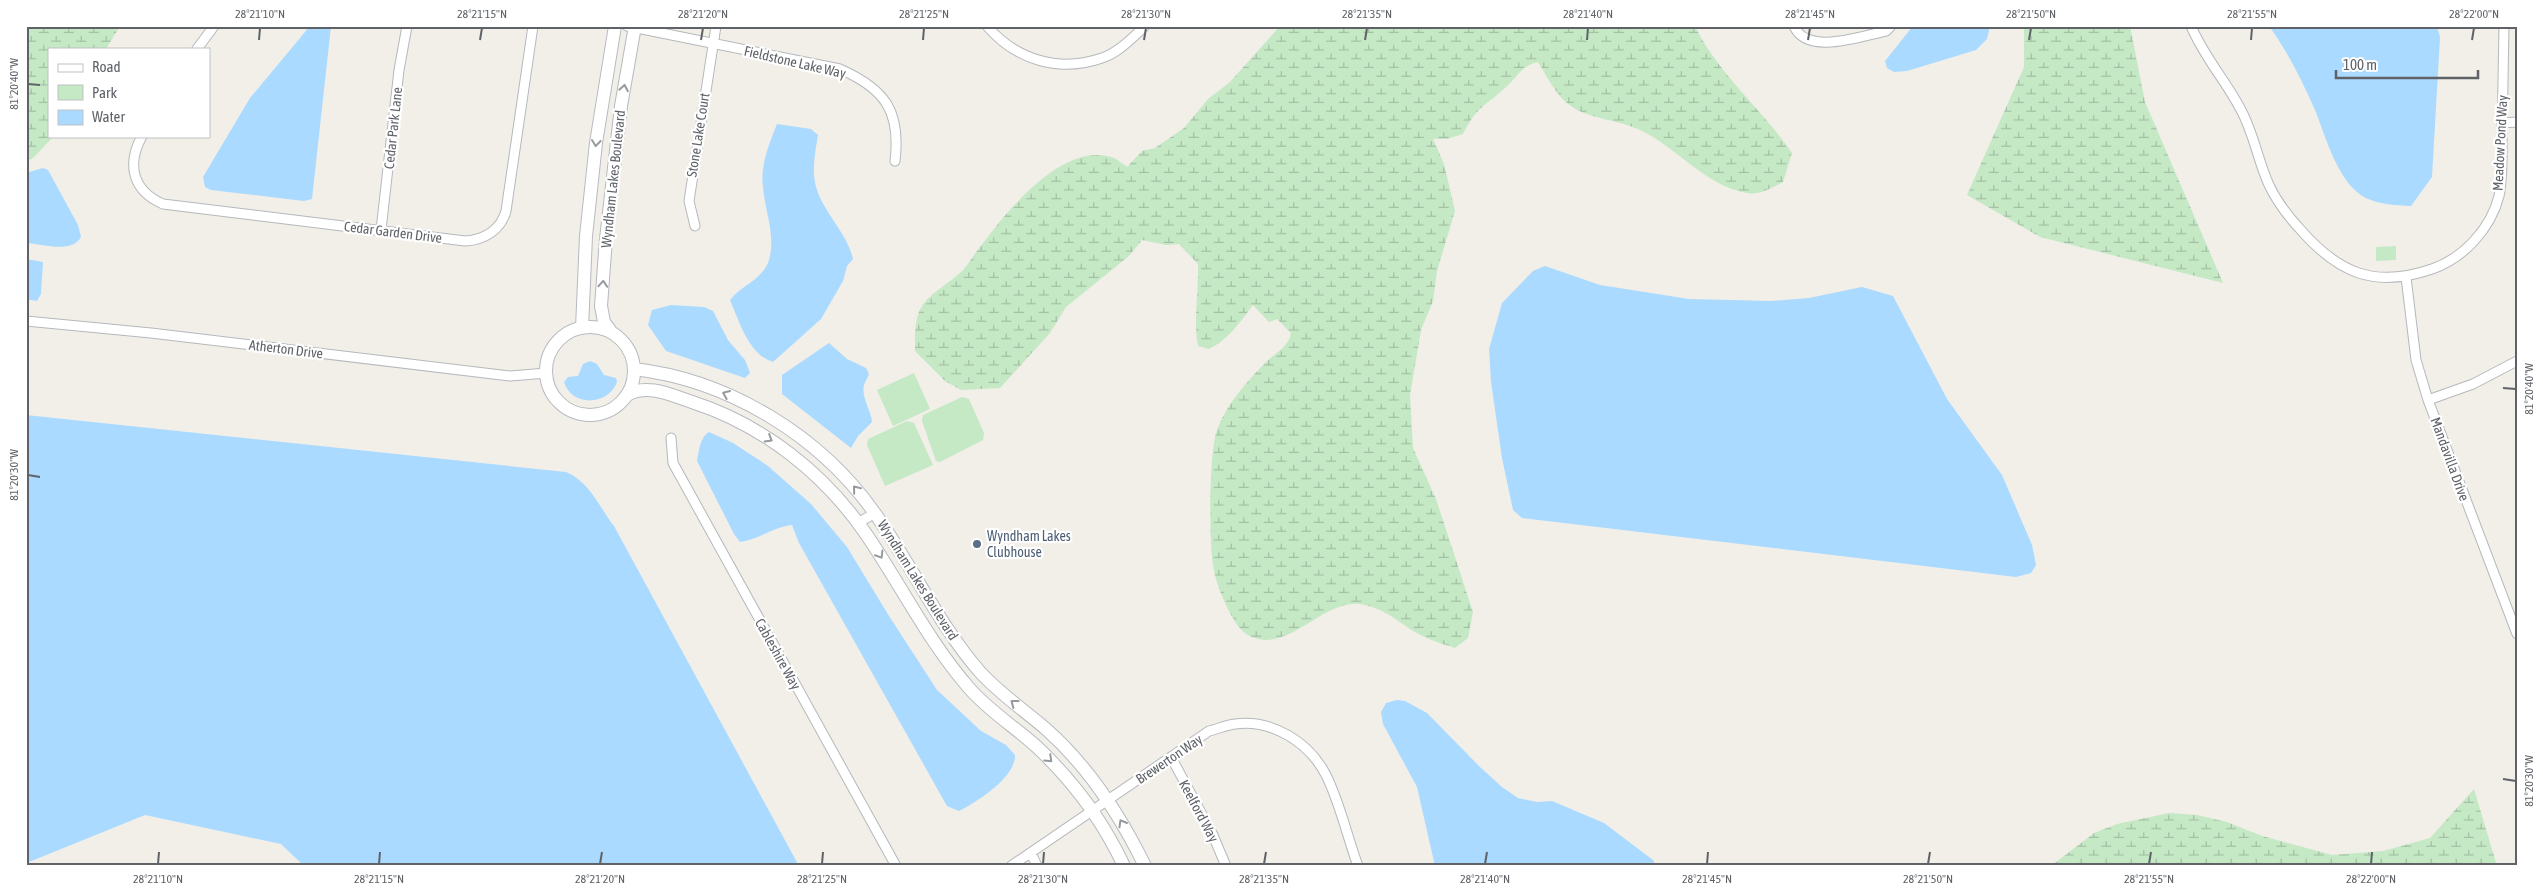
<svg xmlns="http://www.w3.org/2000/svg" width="2543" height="892" font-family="'Asap Condensed',sans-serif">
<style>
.green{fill:#c5e8c5}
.wetland{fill:url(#wetland-marsh)}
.water{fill:#aadaff}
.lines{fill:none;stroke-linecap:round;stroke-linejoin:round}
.street-casing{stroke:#b5b8bc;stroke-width:11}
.secondary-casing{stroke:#b6babf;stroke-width:14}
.street{stroke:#fff;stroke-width:9}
.secondary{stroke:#fff;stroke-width:12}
.oneway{stroke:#979a9d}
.ticks{fill:none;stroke:#5f6368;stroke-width:2}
.service-dot{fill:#5c6f8a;stroke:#fff;stroke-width:2}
.labels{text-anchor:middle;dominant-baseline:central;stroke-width:4.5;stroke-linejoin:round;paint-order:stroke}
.street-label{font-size:14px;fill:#5f6368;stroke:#fff}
.service-label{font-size:14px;fill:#4e5e75;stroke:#fff;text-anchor:start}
.neatline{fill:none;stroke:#5f6368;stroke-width:2}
.ticks-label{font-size:12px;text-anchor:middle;fill:#5f6368}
</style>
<defs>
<pattern id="wetland-marsh" width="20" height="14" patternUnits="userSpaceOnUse" patternTransform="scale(1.25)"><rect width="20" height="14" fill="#c5e8c5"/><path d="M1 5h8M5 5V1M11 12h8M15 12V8" fill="none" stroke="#a3c0a4"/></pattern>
</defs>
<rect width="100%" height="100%" fill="#f1efe8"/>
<path class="green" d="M2396,246V260L2376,261V247Z
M914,373L930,409L893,426L877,390Z
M962,397L969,399L984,433L983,440L940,462L936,461L922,421L923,415Z
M907,421L914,423L933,465L885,486L867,445L868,439Z"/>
<path class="wetland" d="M26,26H120L106,49H49V136H54L33,158L26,161Z
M1280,26H1695C1718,74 1762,109 1792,153L1783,182C1773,187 1759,196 1747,193C1705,186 1676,146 1638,129C1616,119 1585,119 1567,103C1555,93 1546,75 1538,62C1519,67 1519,76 1505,88C1484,107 1477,106 1463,134L1447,139H1433L1444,164L1455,211L1437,271L1433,301L1421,330L1410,395L1413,448L1436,499L1473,612L1468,638L1455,648C1439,643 1424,638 1410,629C1394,618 1380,607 1360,604C1326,601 1298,640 1266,640C1260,640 1249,637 1245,633C1231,622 1215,583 1213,565C1209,541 1209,451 1217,430C1227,403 1246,383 1265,363C1276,352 1288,348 1291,333L1277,319L1269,322L1253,305C1240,322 1229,339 1209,349L1198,346C1193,319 1199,292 1198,264L1179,244L1166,245L1142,240L1129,256L1066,307L1050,333L1000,388L961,390L945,381L915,351C915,336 914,319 922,306C930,293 953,281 964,269C970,262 974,254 980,247C1006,212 1064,139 1114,158C1118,160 1123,164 1127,167L1142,151L1155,148L1184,128L1208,99L1230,82Z
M2024,26H2130L2145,102L2223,283L2040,237L1967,195L2024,67Z
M2474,789L2497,866H2051L2094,833L2117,824L2169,813L2197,815L2227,822L2262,836L2332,855L2383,851L2430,838Z"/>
<path class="water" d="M310,26H331L312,199L304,201L211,190L205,187L203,177L250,98Z
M1913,26H1990L1987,39L1976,50L1907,71L1894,72L1887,68L1885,61Z
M2269,26H2437L2440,37L2432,177L2411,206C2396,205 2380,205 2366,198C2338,184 2326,137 2315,110C2302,81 2288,52 2269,26Z
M777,124L811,129L818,135C815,153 811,172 817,190C825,214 847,233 853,259L847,266L843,281L821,319L773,362C749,355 739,321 730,300C741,285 763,280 769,260C776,235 765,212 763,187C760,166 769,144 777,124Z
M43,168L48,170L78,225L81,237C72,254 42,244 26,243V173Z
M26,259L43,262L41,294L37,301L26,299Z
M1545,266L1600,285L1689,299L1771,301L1809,298L1862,287L1893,296L1947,399L2002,475L2032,545L2036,565L2031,573L2016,577L1522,518L1513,510L1502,458L1491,382L1489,349L1502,303L1533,271Z
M671,305L704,307L713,311L728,340L745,360L750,373L745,378L666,351L648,325L652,310Z
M829,343L847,359L866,368L869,374C868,378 865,381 864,385C861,397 871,410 872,422L858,436L851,448L782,394V375Z
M590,361L597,364L604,375L616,378L617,382C609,405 572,408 564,382L568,377L578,376L583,364Z
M26,415L566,472C590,482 599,507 614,526L799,866H304L281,844L145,815L29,862L26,866Z
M709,432L733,443L768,466L811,504L847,547L889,616L937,690L981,731L1006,745L1015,755C1016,777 977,802 959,811L947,806L799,543L792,525C774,527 759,539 740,542L734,534L697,461C699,451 700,437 709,432Z
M1397,700L1405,701L1427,713L1480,767L1502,787L1518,798L1537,802L1552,801L1604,823L1653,860L1656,866H1435L1417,787L1383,724L1381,712L1386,703Z"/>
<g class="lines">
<g class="street-casing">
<path id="street" d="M627,26L840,69C885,89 901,111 895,161
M987,26C1016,60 1059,73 1102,58C1118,53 1132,38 1145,26
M1794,26C1807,56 1861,36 1886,31L1891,26
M2191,26C2204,57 2226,81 2241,110C2254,134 2258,161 2269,185C2276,200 2288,216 2299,228C2338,273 2374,289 2432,269C2464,258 2491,228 2499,196C2503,177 2502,155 2502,136C2503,99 2503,63 2504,26
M197,49L214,26
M2502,123L2517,122
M142,136C126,165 133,191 163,204L465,241C484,240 501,230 506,211L533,26
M695,226L689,201L716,26
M381,230L399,70L407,26
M2406,277L2416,360L2428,400L2517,634
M26,321L151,333L510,376L547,373
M2428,400L2473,384L2517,361
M671,438L673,463L896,866
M858,523L875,513
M1171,757L1212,833L1226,866
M1031,853L1037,866
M1011,866L1209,731C1218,729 1226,725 1235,724C1272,719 1309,742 1326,775C1340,803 1347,836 1358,866"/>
</g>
<g class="secondary-casing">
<path id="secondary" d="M546 371a44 44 0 1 1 88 0a44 44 0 1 1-88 0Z
M582,328L586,236L596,143L615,26
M610,330L604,322L601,306L606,239L621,106L635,26
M634,369C729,380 821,436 876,515C912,566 939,625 980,672C1000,694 1024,710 1046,729C1089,767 1120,815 1145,866
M627,395C647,383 671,395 692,402C763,425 824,473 866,534C901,585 928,641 969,688C989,711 1015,727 1037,747C1073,781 1103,821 1124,866"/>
</g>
<use href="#street" class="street"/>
<use href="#secondary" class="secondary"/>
</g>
<defs><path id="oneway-chevron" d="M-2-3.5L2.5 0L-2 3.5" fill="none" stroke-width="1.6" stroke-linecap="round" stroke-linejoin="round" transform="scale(1.25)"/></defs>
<g class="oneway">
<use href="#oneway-chevron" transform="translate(624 88) rotate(-80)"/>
<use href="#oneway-chevron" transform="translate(596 143) rotate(97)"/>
<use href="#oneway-chevron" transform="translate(603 284) rotate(-86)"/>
<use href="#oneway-chevron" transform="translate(726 394) rotate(-157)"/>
<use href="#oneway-chevron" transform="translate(769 439) rotate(31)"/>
<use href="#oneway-chevron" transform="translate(856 489) rotate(-129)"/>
<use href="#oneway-chevron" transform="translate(880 555) rotate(58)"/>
<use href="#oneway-chevron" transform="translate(1014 703) rotate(-143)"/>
<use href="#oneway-chevron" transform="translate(1049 759) rotate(44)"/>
<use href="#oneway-chevron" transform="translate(1122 823) rotate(-120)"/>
</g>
<path class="ticks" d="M259,40L260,28M480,40L482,28M701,40L703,28M923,40L924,28M1144,40L1146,28M1365,40L1367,28M1587,40L1588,28M1808,40L1810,28M2029,40L2031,28M2251,40L2252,28M2472,40L2474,28M28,84L40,85M2503,388L2516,389M28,475L40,477M2503,779L2516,781M158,864L159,852M379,864L380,852M600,864L602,852M822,864L823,852M1043,864L1044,852M1264,864L1266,852M1485,864L1487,852M1707,864L1708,852M1928,864L1930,852M2149,864L2151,852M2371,864L2372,852"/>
<circle class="service-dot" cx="977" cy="544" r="5"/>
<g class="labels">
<g class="street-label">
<text transform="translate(795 62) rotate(13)">Fieldstone Lake Way</text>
<text transform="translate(393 128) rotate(-84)">Cedar Park Lane</text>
<text transform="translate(698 135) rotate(-81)">Stone Lake Court</text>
<text transform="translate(2500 143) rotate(-87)">Meadow Pond Way</text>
<text transform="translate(613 179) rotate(-84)">Wyndham Lakes Boulevard</text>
<text transform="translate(393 232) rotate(7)">Cedar Garden Drive</text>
<text transform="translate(286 349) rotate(7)">Atherton Drive</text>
<text transform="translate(2450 459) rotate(70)">Mandavilla Drive</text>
<text transform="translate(918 580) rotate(58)">Wyndham Lakes Boulevard</text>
<text transform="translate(778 654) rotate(61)">Cableshire Way</text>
<text transform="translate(1169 759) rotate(-34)">Brewerton Way</text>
<text transform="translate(1199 811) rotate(62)">Keelford Way</text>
</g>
<g class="service-label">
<text x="987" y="536">Wyndham Lakes<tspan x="987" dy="16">Clubhouse</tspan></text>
</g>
</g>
<rect width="2543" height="892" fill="none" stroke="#ffffff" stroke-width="55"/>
<rect x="48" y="48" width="162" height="90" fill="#ffffff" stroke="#bfc1c3"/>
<rect x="58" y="64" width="25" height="8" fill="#ffffff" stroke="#bfc1c3"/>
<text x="92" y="72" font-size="15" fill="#5f6368">Road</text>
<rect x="58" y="85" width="25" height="15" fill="#c5e8c5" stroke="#bfc1c3"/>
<text x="92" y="98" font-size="15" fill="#5f6368">Park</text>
<rect x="58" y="110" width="25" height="15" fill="#aadaff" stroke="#bfc1c3"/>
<text x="92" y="122" font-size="15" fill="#5f6368">Water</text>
<path d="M2336 70v8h142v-8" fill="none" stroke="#5f6368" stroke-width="2.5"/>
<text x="2343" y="70" font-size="15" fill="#5f6368" stroke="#ffffff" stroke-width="4" paint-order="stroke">100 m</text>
<rect x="28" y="28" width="2488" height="836" class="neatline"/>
<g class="ticks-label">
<text x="260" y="18">28°21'10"N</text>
<text x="482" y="18">28°21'15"N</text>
<text x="703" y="18">28°21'20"N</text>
<text x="924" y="18">28°21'25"N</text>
<text x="1146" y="18">28°21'30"N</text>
<text x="1367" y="18">28°21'35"N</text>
<text x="1588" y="18">28°21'40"N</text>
<text x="1810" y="18">28°21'45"N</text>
<text x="2031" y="18">28°21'50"N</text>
<text x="2252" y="18">28°21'55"N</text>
<text x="2474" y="18">28°22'00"N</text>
<text transform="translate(14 84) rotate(-90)" y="4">81°20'40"W</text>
<text transform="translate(2529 389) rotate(-90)" y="4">81°20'40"W</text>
<text transform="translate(14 475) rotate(-90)" y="4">81°20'30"W</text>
<text transform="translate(2529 781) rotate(-90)" y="4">81°20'30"W</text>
<text x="158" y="883">28°21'10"N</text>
<text x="379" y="883">28°21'15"N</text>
<text x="600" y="883">28°21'20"N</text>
<text x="822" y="883">28°21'25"N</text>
<text x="1043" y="883">28°21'30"N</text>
<text x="1264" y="883">28°21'35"N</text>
<text x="1485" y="883">28°21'40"N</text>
<text x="1707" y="883">28°21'45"N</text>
<text x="1928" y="883">28°21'50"N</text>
<text x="2149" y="883">28°21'55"N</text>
<text x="2371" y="883">28°22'00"N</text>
</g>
</svg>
